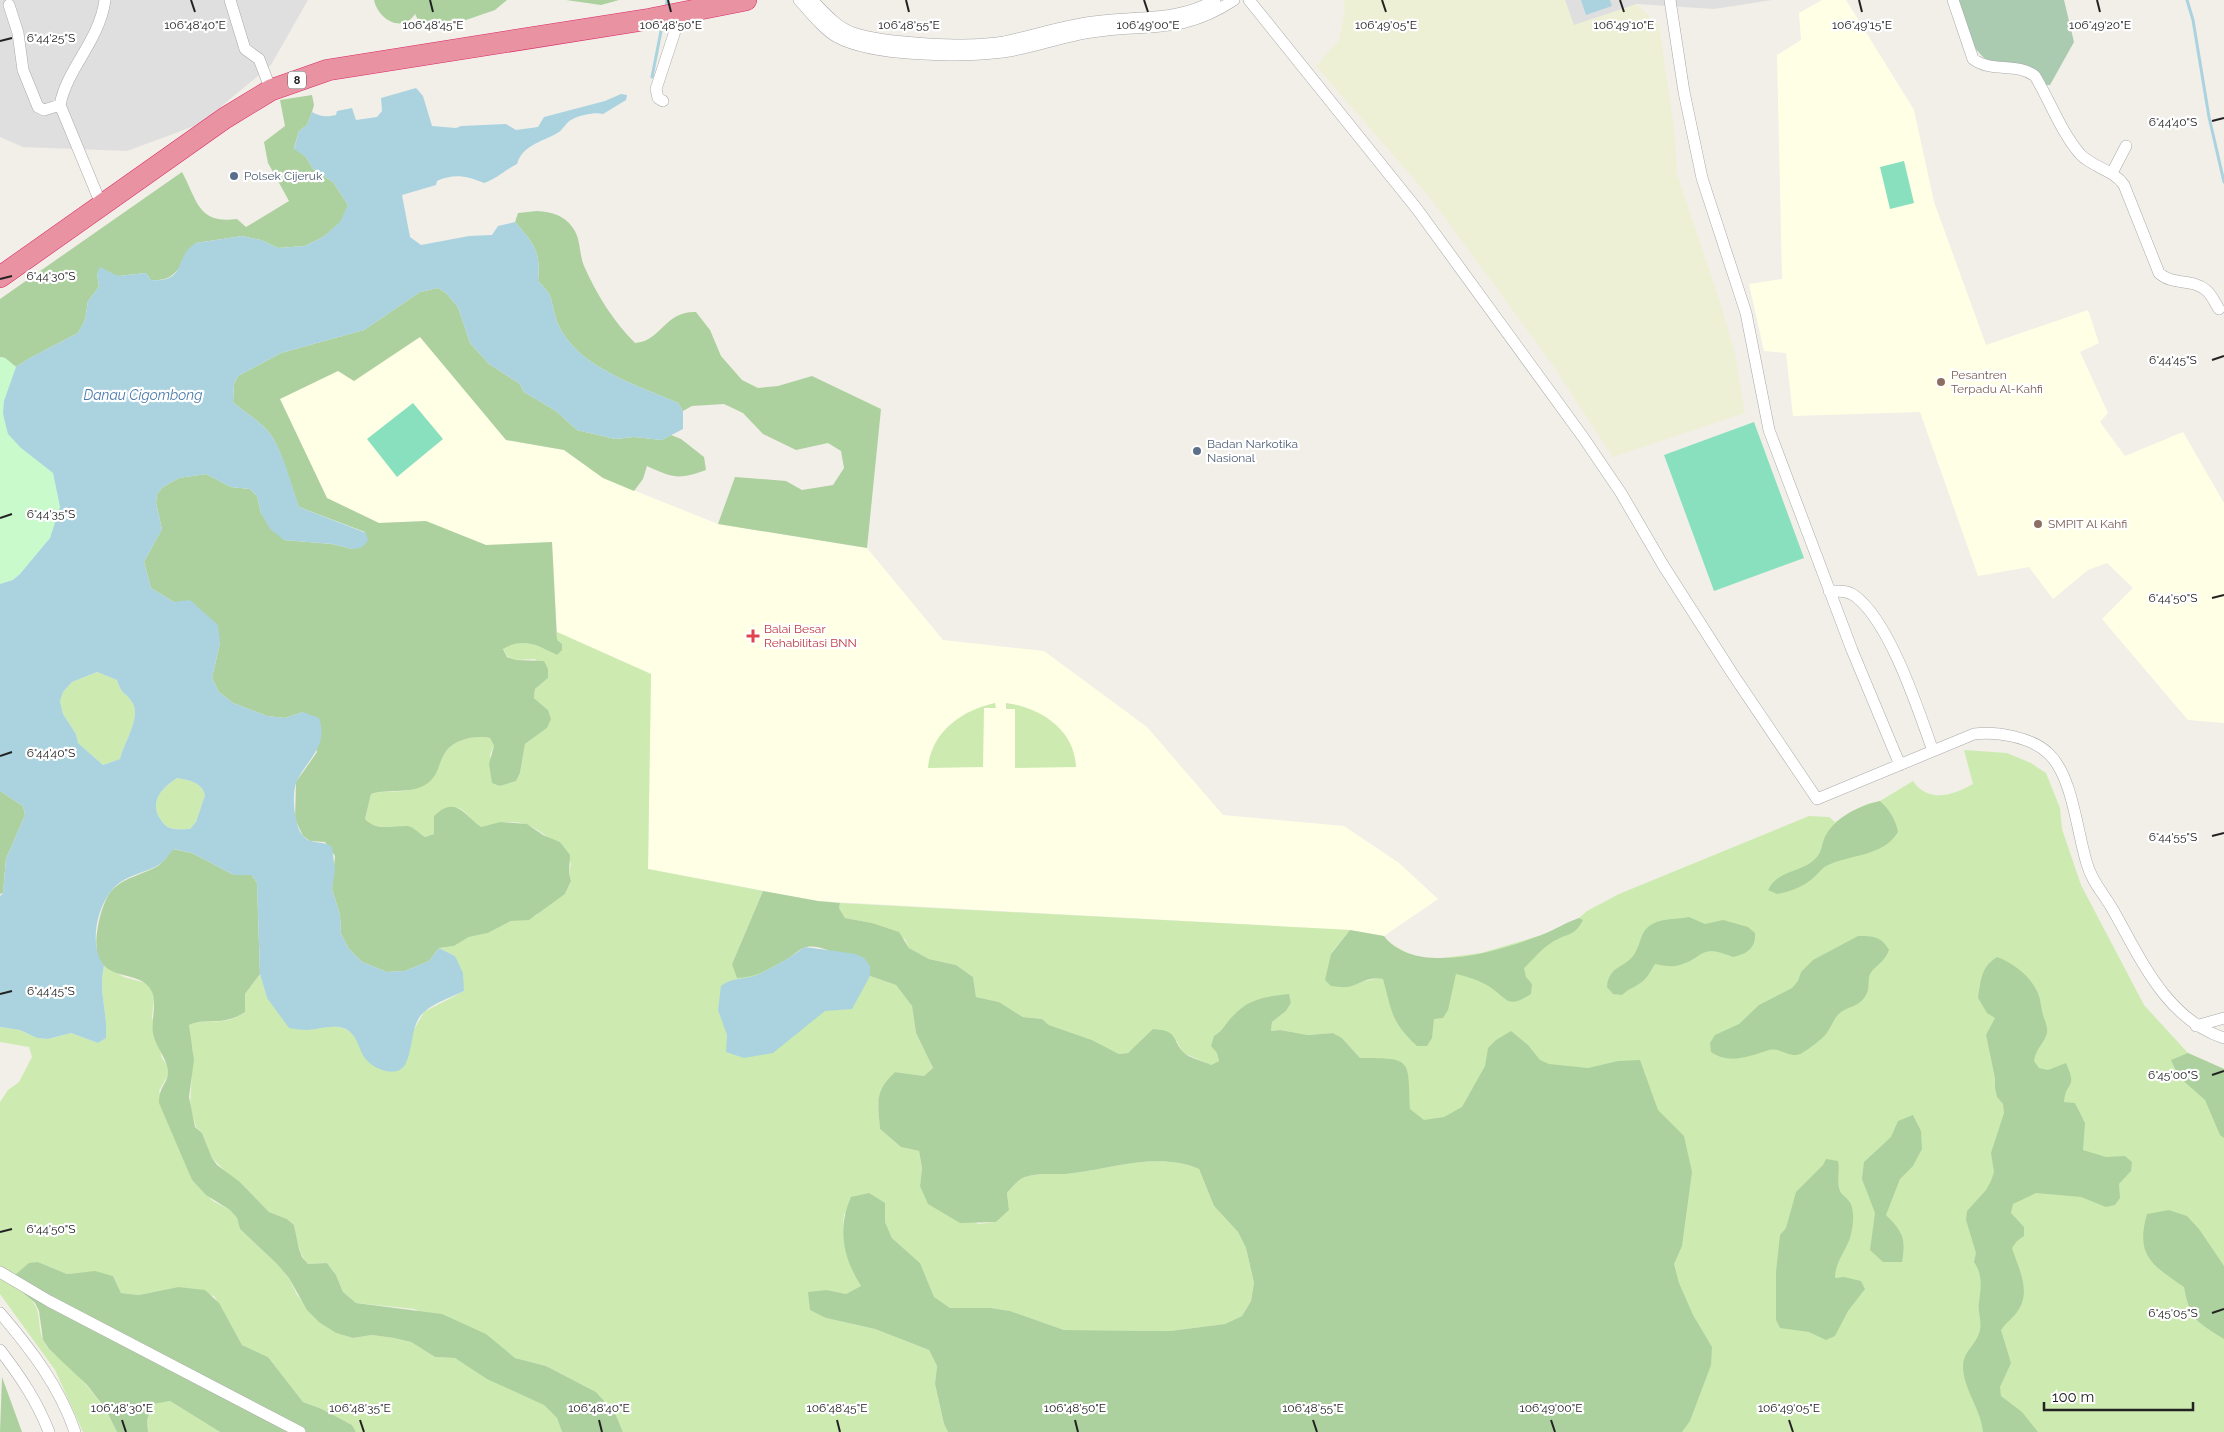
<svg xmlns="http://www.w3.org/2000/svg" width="2224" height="1432" font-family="Raleway,sans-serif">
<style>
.residential{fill:#e0dfdf}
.education{fill:#ffffe5}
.farmland{fill:#eef0d5}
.grass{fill:#cdebb0}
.forest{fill:#add19e}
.cemetery{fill:#aacbaf}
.park{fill:#c8facc}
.pitch{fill:#88e0be}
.water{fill:#aad3df;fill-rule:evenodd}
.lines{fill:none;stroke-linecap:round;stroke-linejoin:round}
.stream{stroke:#aad3df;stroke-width:3}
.street-casing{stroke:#a9a9a9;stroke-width:12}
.highway-casing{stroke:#dc2a67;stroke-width:22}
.street{stroke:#fff;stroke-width:11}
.highway{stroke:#e892a2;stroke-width:21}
.ticks{fill:none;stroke:#222;stroke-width:2}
.service-dot{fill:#5c6f8a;stroke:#fff;stroke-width:2}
.education-dot{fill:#8d6e63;stroke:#fff;stroke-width:2}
.health-dot{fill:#e0444e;stroke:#fff;stroke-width:2}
.labels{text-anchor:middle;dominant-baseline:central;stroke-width:4.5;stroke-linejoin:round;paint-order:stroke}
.shield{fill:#fff;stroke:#646464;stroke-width:1}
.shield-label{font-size:11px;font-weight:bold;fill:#222}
.service-label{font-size:12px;fill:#4e5e75;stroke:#fff;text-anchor:start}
.education-label{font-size:12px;fill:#785e54;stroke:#fff;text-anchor:start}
.health-label{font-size:12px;fill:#be3a42;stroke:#fff;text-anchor:start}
.water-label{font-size:14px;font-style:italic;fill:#4a7aab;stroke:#fff}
.ticks-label{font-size:12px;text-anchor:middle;fill:#222;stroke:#fff;stroke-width:4.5;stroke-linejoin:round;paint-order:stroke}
</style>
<rect width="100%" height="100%" fill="#f2efe9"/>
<path class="residential" d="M0,0H308L271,65L200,124L127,151L23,147L0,137Z
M1562,0H1772L1714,9L1637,4L1572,27Z"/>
<path class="education" d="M1822,0H1846L1914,110L1934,202L1986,345L2088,310L2099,343L2080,352L2108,413L2100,422L2125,456L2183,432L2224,503V723L2188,720L2102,619L2133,588L2107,563L2088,570L2053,599L2029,567L1978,576L1920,412L1793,416L1786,353L1764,351L1749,284L1782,279L1777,55L1801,40L1799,13Z
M420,337L506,440L564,450L603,478L718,524L867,548L943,640L1044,651L1147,727L1223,815L1344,826L1399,863L1438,899L1384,936L1350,930L818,901L648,869L651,674L557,632L552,542L486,545L426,521L379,523L327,498L280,399L338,371L354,381Z"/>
<path class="farmland" d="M1344,0H1565L1574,25L1637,4L1659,26L1675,133L1677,174L1722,308L1735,354L1745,413L1613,457L1552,364L1431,199L1316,66L1339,40L1345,10Z"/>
<path class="grass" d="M557,632L651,674L648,869L763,891L732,964L870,976L896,985L912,1006L916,1033L933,1068L924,1076L895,1072L878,1102L880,1129L901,1147L919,1151L922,1168L920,1186L978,1224L996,1222L1009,1210L1007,1193C1011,1188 1016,1182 1021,1179C1037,1171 1057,1175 1074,1173C1115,1168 1159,1152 1199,1169L1214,1206L1238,1232L1246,1248L1254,1283L1251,1301L1242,1316L1225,1324L1170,1331L1064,1330L1010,1311L991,1308H950L934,1298L920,1263L892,1238L885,1222V1203L844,1214C841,1239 847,1265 862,1286L846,1294L827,1290L826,1318L875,1329L929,1350L937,1366L935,1384L944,1424L948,1432H623L615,1413L596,1392L546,1366L515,1358L500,1347L414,1309L356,1303L343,1292L336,1275L327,1263L308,1264C298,1253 297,1239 294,1225L287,1219L269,1212L240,1182L232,1178L212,1158L202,1133L196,1127L190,1107L193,1052L188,1025C206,1017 223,1028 245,1012V994L260,974L267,998L307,1030L335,1026L345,1029L353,1033L365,1058L390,1072L424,1012L464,991L455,956L439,948L454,946L469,937L488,933L511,921L536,916L542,909L565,894L571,881L569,873L571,864L560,842C547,839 540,830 528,825C514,819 495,823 481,827C472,821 468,813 459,808L434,816V834L425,837C420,834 414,827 408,827C391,825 378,832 365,819L371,794C386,789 403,794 417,788C441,780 435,765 447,750C456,739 477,735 490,738L494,746L490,755L500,786L516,781L520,773L525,744L547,728L548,710L534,698L535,689L548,678L535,659L516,660L507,656L503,648C523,637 537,645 557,655Z
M97,672L117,680C122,696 125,691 132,702C142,717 123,744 120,759L103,765L78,743L76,734L63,714L60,701L63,692L72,682Z
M995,703L996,708H984L983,767L928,768C931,732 962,710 995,703Z
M1006,703C1040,707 1075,730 1076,767L1015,768V709H1006Z
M1964,750L2007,753L2031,763L2046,773L2060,808L2062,829L2081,885L2144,1005L2188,1053L2224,1069V1432H1246L1360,1058L1342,1038L1333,1033L1308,1035L1280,1030L1271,1031L1272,1022L1286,1011L1291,1003L1288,994L1227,1023C1220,1034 1216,1048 1219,1061L1211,1065L1183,1053L1177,1041L1135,1047L1128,1053L1119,1054L1092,1040L1049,1025L1042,1019L1023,1017L999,1002L976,997L973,977L956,965L929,959L909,948L905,939L872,923L845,918L839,908L840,903L1350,930L1332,952L1341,987L1378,978L1389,943L1415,957L1434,959L1481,953L1545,934L1579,918L1587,911L1619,894L1809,816L1829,817L1835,822L1867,804L1880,801L1913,781C1929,804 1953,795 1973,784Z
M177,778C188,780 202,782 205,795L196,822L190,829C184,829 175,830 170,828C165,826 162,822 159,817C150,800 163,787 177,778Z
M104,966L124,977L146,983L152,990L154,999L152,1017L162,1058L168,1066V1075L159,1091L192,1180L213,1201L230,1210L237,1218L240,1229L277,1264L289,1278L297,1295L320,1323L336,1333L353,1338L372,1335L394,1338L411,1342L435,1357L455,1358L544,1405L557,1418L562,1432H356L352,1425L322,1409L303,1402L268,1357L242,1345L214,1296L178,1287L139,1295L121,1293L113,1276L86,1272L67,1274L38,1262L21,1291C47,1310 34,1320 44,1342C49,1352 59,1357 66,1364C87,1385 105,1404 117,1432H83L55,1370L0,1294V1102L8,1090L19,1082L32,1057L29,1047L0,1042V1027L20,1030L37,1038L48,1039L71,1033L98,1043L106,1038C108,1011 98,993 104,966Z
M170,1401L220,1432H148L147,1420L153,1403Z"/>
<path class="forest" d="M374,0H507L495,10L466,20L443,21L434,30L429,31L420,24L415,14C402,34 378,19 374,0Z
M566,0H619L601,5Z
M312,95L314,105L312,112L307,125L299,131L294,148L306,157L313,169L333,182L348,205L341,222L323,237L305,246L278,248L261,240L242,236L196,243C179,262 180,282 151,280L146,273L118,276L97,273L99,287L88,301L85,320L78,333L30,358L16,367L5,358L0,357V299L182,172C198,202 198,224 237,219L246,227L289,201L268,163L264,142L285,126L280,100Z
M537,211C552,212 564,215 573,228C581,239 579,254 584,266C597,295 613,321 635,343C662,341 664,311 696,312L710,330L721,356L742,380L758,388L778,386L812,376L881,409L867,548L718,524L735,477L786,481L802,490L833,485L844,468L841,451L828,443L796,450L763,434L743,413L724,404L692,406L683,411L678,403C640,386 588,371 564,335C554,320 555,311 550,296C548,291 542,285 538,281C541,251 534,244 515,222L518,213Z
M438,288L446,293L458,307L470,343L489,364L520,384L524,392L556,411L577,430L615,439L634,437L662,440L671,435L681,439L704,457L706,470C679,480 673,478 647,466L643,479L634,491L603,478L564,450L506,440L420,337L354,381L338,371L280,399L327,498L379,523L426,521L486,545L552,542L557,640L562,644V650L557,655C537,645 523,637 503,649L507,657L516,660L544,661L548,669V678L535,689L534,698L548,710L551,719L547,728L525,744L520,773L516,781L500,786L492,783L489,764L494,746L490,738C477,735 456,739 447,750C438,761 440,774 428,783C412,795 389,788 371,794L365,819C378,832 391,825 408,826C414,827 420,834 425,837L434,834V816C456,795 464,815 481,827L500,822L527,824L543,835L560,842L570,855L569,873L571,881L565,894L529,920L511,921L488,933L469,937L454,946L439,948L429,961L405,971L387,972L362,962L349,949L341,934L340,915L332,889L335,856L325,842L310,841L303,836L295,819L296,782L317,752L303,712L285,718L267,716L233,703L219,692L212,678L220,643L174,602L151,588L144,562L162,529L156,503L157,494L163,487L179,478L206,474L231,487L250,489L257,496L261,513L284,540L332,544L352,549L365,532L299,507C291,486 284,457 273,438C264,423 246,414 233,402L234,384L238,376L281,353L364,330L420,292Z
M0,791L23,806L25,815L6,859L3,893L0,894Z
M1880,801C1889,809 1896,820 1898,832C1883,857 1850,854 1826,866C1821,869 1817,875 1812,879C1803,887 1789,892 1777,894L1768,890C1777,870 1801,873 1815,859C1823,852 1821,843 1826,835C1837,816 1859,806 1880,801Z
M173,849L192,853L234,875H252L257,883L260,974L245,994V1012C223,1027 206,1017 189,1025L194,1060L189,1097L195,1127L202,1133L212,1158L217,1165L240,1182L269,1212L287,1219L294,1225L299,1249L302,1257L308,1264L327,1263L336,1275L343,1292L356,1303L442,1314L486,1334L515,1358L546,1366L596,1392L615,1413L623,1432H562L557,1418L544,1405L487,1379L455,1358L435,1357L411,1342L394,1338L372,1335L353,1338L336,1333L320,1323L307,1310L289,1278L277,1264L240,1229L237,1218L230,1210L206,1195L192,1180L159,1103C159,1086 168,1083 168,1072C168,1059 155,1047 153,1033C151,1020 157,1004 152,992C141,964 86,991 98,926C100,915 105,896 114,888C126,877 144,874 158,866C163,862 169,854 173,849Z
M763,891L818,901L840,903L839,908L845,918L872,923L899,932L909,948L929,959L956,965L973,977L976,997L999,1002L1023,1017L1042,1019L1049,1025L1092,1040L1119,1054L1128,1053L1153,1029C1178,1031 1171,1037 1183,1052C1188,1058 1204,1061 1211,1065L1219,1061L1217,1053L1211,1046L1214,1036C1223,1031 1225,1024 1232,1017C1249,998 1265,997 1289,994L1291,1003L1286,1011L1272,1022L1271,1031L1280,1030L1308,1035L1333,1033L1342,1038L1360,1058C1413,1058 1408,1059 1410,1109L1424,1120L1444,1117L1462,1107L1485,1066L1488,1048L1496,1040L1511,1031L1528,1045L1540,1060L1549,1064L1588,1068L1618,1061L1640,1060L1658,1110L1684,1136L1692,1172L1682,1246L1674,1264L1679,1283L1693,1315L1712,1347L1711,1365L1690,1421L1682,1432H948L944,1424L935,1384L937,1366L929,1350L875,1329L826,1318L810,1310L808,1292L827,1290L846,1294L861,1286C843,1257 837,1229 851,1197L869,1193L885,1203V1222L892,1238L920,1263L934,1297L950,1308H991L1010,1311L1064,1330L1170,1331L1225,1324L1242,1316L1251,1301L1254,1283L1246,1248L1238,1232L1214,1206L1199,1169C1159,1152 1115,1168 1074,1173C1057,1176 1037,1171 1021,1179C1016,1182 1011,1188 1007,1193L1009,1210L996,1222L960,1223L928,1204L920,1186L922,1168L919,1151L901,1147L880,1129C878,1102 874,1092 895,1072L924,1076L933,1068L916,1033L912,1006L896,985L870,976C869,951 855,957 837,953C827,951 818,945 807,947C800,948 793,956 787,959C772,968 755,978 737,978L732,964Z
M1689,917L1705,924L1723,920L1748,927L1755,933C1756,948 1747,954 1733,957C1697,942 1705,960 1675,966C1669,967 1661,965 1655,964C1651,970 1648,977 1643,981C1636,987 1629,988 1622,995L1613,994L1607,987C1609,964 1626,969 1635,953C1640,945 1641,933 1647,928C1659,917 1675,920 1689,917Z
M1579,918L1583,920C1574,938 1565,933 1551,943C1541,949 1533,960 1524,968L1526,977L1532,984L1531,994C1507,1009 1509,1000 1490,987C1481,981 1466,976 1456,974L1448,1010L1443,1018L1434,1019L1432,1038L1427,1046H1417C1391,1022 1392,1012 1383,979C1372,976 1362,982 1352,986C1345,988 1338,987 1331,986L1325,980L1331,954L1350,930L1384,936C1416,978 1503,950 1544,934C1556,929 1567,922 1579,918Z
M1858,936C1873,936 1881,936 1889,950C1885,961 1879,963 1872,971C1866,978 1871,987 1866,995C1860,1006 1850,1006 1841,1012C1833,1018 1832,1027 1826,1034C1821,1040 1809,1049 1802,1053C1791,1060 1781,1047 1769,1050C1749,1056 1730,1065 1711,1052L1710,1043L1715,1035L1739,1024L1759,1005L1792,988L1798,981L1801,972L1813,960Z
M1997,957C2014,963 2033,978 2039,996C2041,1002 2041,1009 2043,1015C2045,1022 2048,1026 2047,1033C2044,1044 2036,1048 2034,1061L2039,1068L2048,1070L2066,1063C2078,1090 2066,1080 2064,1102L2075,1103L2085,1123L2083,1150L2106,1157L2125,1156L2132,1162L2131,1171L2119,1184L2120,1198L2115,1205L2106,1207L2081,1197L2036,1193L2013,1204L2011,1213L2024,1227V1236L2017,1241L2012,1248C2018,1267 2031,1290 2019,1309C2015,1317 2006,1322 2001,1330L2011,1363L2000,1387L2001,1396L2022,1412L2038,1432H1983C1981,1409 1963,1389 1963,1366C1963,1353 1973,1347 1978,1336C1984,1323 1977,1314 1979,1302C1981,1288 1983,1275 1974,1262L1976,1253L1966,1220L1967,1211L1986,1190L1991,1181L1994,1172L1991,1153L2004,1113L2003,1104L1997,1097L1995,1088V1078L1986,1035L1995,1018L1987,1013L1978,998C1981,980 1981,967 1997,957Z
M2188,1053L2224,1069V1138L2220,1135L2205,1100L2179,1077L2171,1060Z
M1913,1115L1921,1131L1922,1149L1913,1166L1900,1179L1886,1215C1903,1232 1906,1238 1902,1262H1883L1870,1250L1875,1213L1862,1179L1864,1162L1891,1137L1898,1121Z
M1826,1159L1838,1161C1840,1170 1837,1179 1839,1188C1840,1194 1845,1196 1848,1200C1856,1208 1853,1228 1850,1238C1845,1252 1835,1263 1835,1278L1844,1277L1861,1281L1865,1289L1848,1311L1835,1336L1826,1340L1809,1332L1780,1328L1776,1320V1272L1780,1235L1786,1228L1796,1192L1823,1165Z
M2169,1210L2187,1216L2199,1229L2224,1266V1339C2197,1322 2190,1320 2184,1287C2152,1265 2135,1256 2147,1214Z
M38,1262L67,1274L95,1271L113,1276L121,1293L139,1295L178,1287L205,1290L219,1303L242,1345L268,1357L303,1402L322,1409L352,1425L356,1432H220L170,1401L153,1404L147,1420L148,1432H117L105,1408L87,1385L49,1349L43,1340L39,1311L35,1303L21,1291L15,1275L29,1263Z
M2,1377L22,1432H0Z"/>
<path class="cemetery" d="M1956,0H2064L2074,42L2050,85H2045L2032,74L1992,67L1974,47Z"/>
<path class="park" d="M0,357L5,358L16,367L3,414L7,429L21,448L53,473L60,508L50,538L20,574L13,580L0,584Z"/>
<path class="pitch" d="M1904,161L1914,203L1890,209L1880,167Z
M413,403L443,439L397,477L367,439Z
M1754,422L1804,558L1714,591L1664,455Z"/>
<path class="water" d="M1581,0H1610L1612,6L1586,15Z
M416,88L423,96L432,126L456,128L461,126L506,124L516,130L538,127L544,117L605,101L621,94L627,95L626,100L603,114C596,112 580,115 573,119C567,121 564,128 559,132C543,142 523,144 517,164C505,170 496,179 484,183C467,176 454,173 437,181L436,185L402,195L410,237L421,245L469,236L492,235L498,226L515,222C534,244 541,251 538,281C542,285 548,291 550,296C555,311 554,320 564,335C588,371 640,386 678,403L683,411V429L662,440L634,437L615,439L577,430L556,411L524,392L520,384L489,364L470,343L458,307L446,293L438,288L420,292L364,330L281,353L238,376L234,384L233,402C246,414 264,423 273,438C285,458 291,485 299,507L366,533L368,541L361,548L352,549L332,544L284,540L270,529L261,513L257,496L250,489L231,487L206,474L179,478L163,487L157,494L156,503L162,529L144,562L151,588L174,602L190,600L218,625L220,643L212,678L219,692L233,703L267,716L285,718L303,712L319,718C329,747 307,759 297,781C291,793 294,828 304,837C312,845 323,840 332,847L335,870L332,889L340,915L341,934L349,949L362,962L387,972L405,971L429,961L439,948L455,956L463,973L464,991C452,997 433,1003 423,1013C411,1024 413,1049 406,1063C398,1080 372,1069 364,1057C358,1047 357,1035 346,1029C333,1024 321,1029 308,1030C302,1030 295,1029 289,1028L267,998L260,974L257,883L252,875H234L192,853L174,849C169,854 163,863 157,866C143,873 122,877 112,890C96,909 89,946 104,966C98,993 108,1011 106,1038L98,1043L71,1033L48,1039L37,1038L20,1030L0,1027V896L3,893L6,859L25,815L23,806L0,791V584L13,580L20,574L50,538L60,507L53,473L21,448L8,434L3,414L4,401L16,367L30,358L78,333L85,320L88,301L99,287L97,273L100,267L118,276L146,273L151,280C188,283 173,256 196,243L242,236L261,240L278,248L305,246L323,237L340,222L348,205L333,182L313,169L306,157L294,149L299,131L307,125L312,112C321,117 326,117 336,115L337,111L352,108L356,120L377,117L382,111L381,98ZM97,672L117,680C122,696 125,691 132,702C142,717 123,744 120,759L103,765L78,743L76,734L63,714L60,701L63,692L72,682ZM177,778C188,780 202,782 205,795L196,822L190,829C184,829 175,830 170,828C165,826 162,822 159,817C150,800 163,787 177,778Z
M805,947L856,954L865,959L870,966V976L852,1009L825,1011L773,1053L744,1058L726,1052L727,1035L718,1010L721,986C732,977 741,980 754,976C772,969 789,958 805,947Z"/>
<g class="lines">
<path class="stream" d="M2187,0L2193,20L2209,117L2224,182
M666,7L667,0
M652,77L662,26"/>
<g class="street-casing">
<path id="street" d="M230,0L245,49L259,59L271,90
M799,0C810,12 823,29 837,37C874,57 961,57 1003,52C1033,48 1062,36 1092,32C1149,23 1181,35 1234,0
M812,0C824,12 836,27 853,33C884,44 972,48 1004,42C1037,35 1068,24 1101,21C1141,16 1179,21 1215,0
M1249,0L1417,209L1583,437L1621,493L1663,565L1732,673L1817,799L1974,734C1996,731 2032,737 2049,754C2073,777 2077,833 2087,864C2092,882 2104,894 2113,910C2141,959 2166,1019 2224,1038
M1670,0L1684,92L1702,178L1746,313L1769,430L1852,650L1900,765
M1953,0L1973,59C1991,73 2017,62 2035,76C2050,101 2061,132 2080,154C2093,168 2113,169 2124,185L2159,273C2173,286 2192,278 2206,290C2212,295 2215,303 2219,309
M9,5L18,33L23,70L38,107L44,110L60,105
M663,101L658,98L656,89L676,28V14
M2112,173L2126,146
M101,204L60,105C67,68 99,42 105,0
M1829,591C1838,591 1847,590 1855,596C1890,622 1918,709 1933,751
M2196,1026L2224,1018
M0,1272L49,1301L300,1432
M0,1313C30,1348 60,1387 75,1432
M0,1350C20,1376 37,1401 49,1432"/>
</g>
<g class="highway-casing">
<path id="highway" d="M0,277L225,118L271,90L328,70L650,19L746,0"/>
</g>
<use href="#street" class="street"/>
<use href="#highway" class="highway"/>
</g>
<path class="ticks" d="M191,0L195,12M430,0L433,12M668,0L671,12M906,0L909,12M1144,0L1148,12M1382,0L1386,12M1620,0L1624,12M1859,0L1862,12M2097,0L2100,12M0,41L12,38M2212,121L2224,118M0,279L12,276M2212,360L2224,356M0,518L12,514M2212,598L2224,595M0,756L12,752M2212,836L2224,833M0,994L12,991M2212,1075L2224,1071M0,1232L12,1229M2212,1313L2224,1309M122,1420L126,1432M360,1420L364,1432M599,1420L602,1432M837,1420L840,1432M1075,1420L1078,1432M1313,1420L1317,1432M1551,1420L1555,1432M1789,1420L1793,1432"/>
<g class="service-dot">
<circle cx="234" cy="176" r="5"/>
<circle cx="1197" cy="451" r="5"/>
</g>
<g class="education-dot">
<circle cx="1941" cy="382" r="5"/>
<circle cx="2038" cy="524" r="5"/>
</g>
<path class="health-dot" d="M750.5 628.5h5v5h5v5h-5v5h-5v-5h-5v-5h5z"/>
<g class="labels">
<rect class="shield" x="288" y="71.5" width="18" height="17" rx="4"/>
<g class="shield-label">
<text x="297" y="80">8</text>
</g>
<g class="service-label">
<text x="244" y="176">Polsek Cijeruk</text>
<text x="1207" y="444">Badan Narkotika<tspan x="1207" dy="14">Nasional</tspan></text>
</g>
<g class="education-label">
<text x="1951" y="375">Pesantren<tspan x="1951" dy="14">Terpadu Al-Kahfi</tspan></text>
<text x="2048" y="524">SMPIT Al Kahfi</text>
</g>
<g class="health-label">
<text x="764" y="629">Balai Besar<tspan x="764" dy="14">Rehabilitasi BNN</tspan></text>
</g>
<g class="water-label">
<text x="143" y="395">Danau Cigombong</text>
</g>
</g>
<g class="ticks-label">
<text x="195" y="29">106°48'40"E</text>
<text x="433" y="29">106°48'45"E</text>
<text x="671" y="29">106°48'50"E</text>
<text x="909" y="29">106°48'55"E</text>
<text x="1148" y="29">106°49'00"E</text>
<text x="1386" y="29">106°49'05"E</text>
<text x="1624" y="29">106°49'10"E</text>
<text x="1862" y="29">106°49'15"E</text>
<text x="2100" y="29">106°49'20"E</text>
<text x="51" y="42">6°44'25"S</text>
<text x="2173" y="126">6°44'40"S</text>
<text x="51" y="280">6°44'30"S</text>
<text x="2173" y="364">6°44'45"S</text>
<text x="51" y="518">6°44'35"S</text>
<text x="2173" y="602">6°44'50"S</text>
<text x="51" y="757">6°44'40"S</text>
<text x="2173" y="841">6°44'55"S</text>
<text x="51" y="995">6°44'45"S</text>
<text x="2173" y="1079">6°45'00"S</text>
<text x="51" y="1233">6°44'50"S</text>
<text x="2173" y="1317">6°45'05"S</text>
<text x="122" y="1412">106°48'30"E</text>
<text x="360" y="1412">106°48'35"E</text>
<text x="599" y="1412">106°48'40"E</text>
<text x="837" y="1412">106°48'45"E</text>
<text x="1075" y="1412">106°48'50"E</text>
<text x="1313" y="1412">106°48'55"E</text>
<text x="1551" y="1412">106°49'00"E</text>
<text x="1789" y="1412">106°49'05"E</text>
</g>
<path d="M2044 1402v8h149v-8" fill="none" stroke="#222222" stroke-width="2.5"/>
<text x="2052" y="1402" font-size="15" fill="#222222" stroke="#ffffff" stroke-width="4" paint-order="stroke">100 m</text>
</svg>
